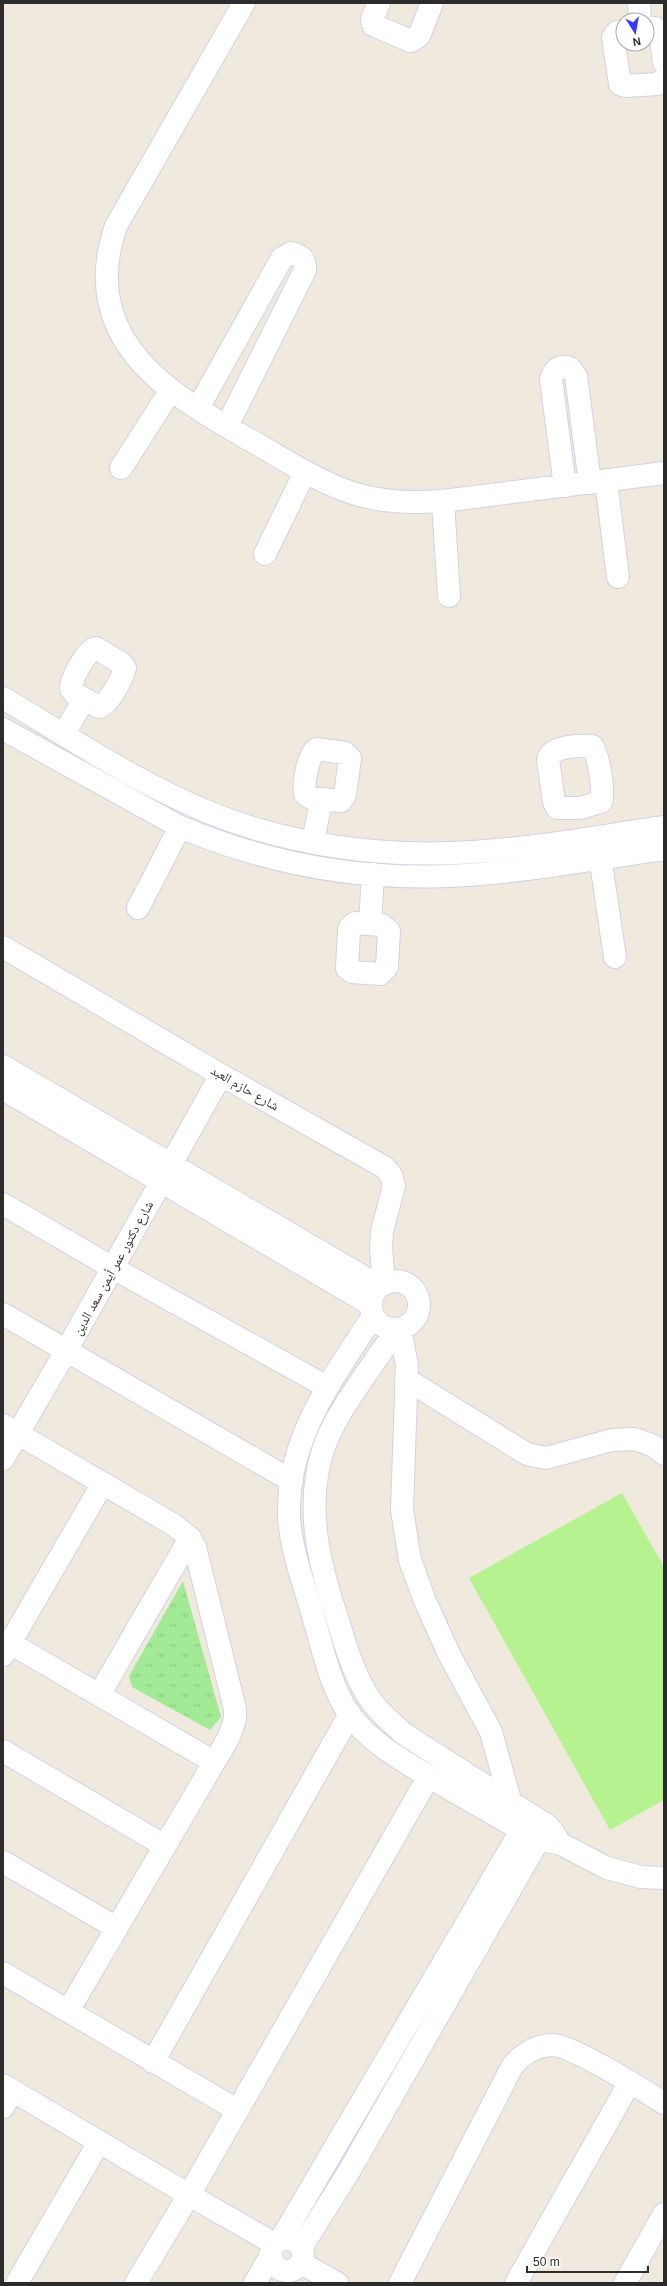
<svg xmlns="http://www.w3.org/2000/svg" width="667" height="2286" font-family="Helvetica,'Noto Naskh Arabic',sans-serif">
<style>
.grass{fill:url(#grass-tufts)}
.pitch{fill:#b6f290}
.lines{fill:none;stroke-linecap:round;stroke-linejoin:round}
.minor-casing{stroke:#d2d2e6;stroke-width:24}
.minor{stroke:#fff;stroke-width:22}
.labels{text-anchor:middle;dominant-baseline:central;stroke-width:3;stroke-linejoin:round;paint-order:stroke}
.street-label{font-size:13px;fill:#2c2c2c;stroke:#fff}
</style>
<defs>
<pattern id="grass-tufts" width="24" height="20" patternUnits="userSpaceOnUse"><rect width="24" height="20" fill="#a2ea95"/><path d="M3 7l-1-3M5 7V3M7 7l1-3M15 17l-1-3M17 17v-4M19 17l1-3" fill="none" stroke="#8cc981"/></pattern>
</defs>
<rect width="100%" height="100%" fill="#efeadd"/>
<path class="grass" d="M183,1581L221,1717L210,1730L132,1687L129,1676Z"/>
<path class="pitch" d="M622,1493L664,1567V1800L610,1830L469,1578Z"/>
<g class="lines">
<g class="minor-casing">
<path id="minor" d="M244,3L116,226C105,258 102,290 116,323C139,381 212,418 264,448C295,466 325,485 359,495C387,503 415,503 443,501L664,473
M379,3L372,19L373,25L411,41L419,36L432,3
M639,3L640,20
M647,28H655L660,32L664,62
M623,31L617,32L613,37L620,84L625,86L658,84L664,79
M198,408L282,258L291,253C301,255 306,260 305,270L227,426
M121,468L171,390
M606,481L618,577
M565,486L551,379C554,369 560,365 570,368L576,376L590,483
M443,501L449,596
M265,554L305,472
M96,648L121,663L125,668C123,677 108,706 99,707L75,694L71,689C70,680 87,649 96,648Z
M3,698C70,738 136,782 208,812C291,846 384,858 473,852C537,848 601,836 664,827
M3,729L180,827C264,862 356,880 448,876C520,873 593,859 664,849
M64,734L84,699
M592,746C598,751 605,794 601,802L580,808H557L554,802L548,760C550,746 580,745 592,746Z
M317,749L345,753L350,758L345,795L341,801L311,798L305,794C303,785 308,753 317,749Z
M313,843L321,800
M598,843L615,957
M138,908L180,827
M355,923L382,925L389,931L387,967L380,974L352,972L347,968L349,931L350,927Z
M370,924L373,874
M3,947L221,1075L384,1167L391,1175L394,1186L382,1231L381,1248L384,1283
M3,1066L379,1286
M3,1089L370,1304
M3,1204L113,1268L327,1387
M371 1305a24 24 0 1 1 48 0a24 24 0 1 1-48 0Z
M3,1314L292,1481
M373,1316C333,1378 286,1439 289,1517C291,1550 304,1584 313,1616C323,1648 330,1687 350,1715C374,1748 416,1768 450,1789C480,1806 509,1823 539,1840L559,1843L607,1868L641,1877L664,1878
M397,1329C375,1363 335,1412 323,1450C304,1510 320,1567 339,1624C347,1651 356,1680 372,1702C381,1714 393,1724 404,1734L548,1826L554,1833L559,1843
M400,1329L407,1365L402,1510L410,1560L425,1601L449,1654L491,1732L511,1804
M406,1379L527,1454L546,1458L612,1440L635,1439L654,1446L664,1454
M3,1425L174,1525L190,1538L195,1547L235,1709V1719L229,1737L68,2011
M3,1459L66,1351L221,1075
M10,1643L214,1762
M3,1655L103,1483
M99,1695L190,1538
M3,1751L165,1846
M3,1862L117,1928
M3,1973L237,2110
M153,2062L350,1714
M3,2085L189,2195L275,2244
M3,2107L12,2091
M271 2255a16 16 0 1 1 32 0a16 16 0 1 1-32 0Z
M280,2241L529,1817
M301,2248L348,2173L546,1827
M301,2263L337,2283
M17,2283L99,2142
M136,2283L189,2195L429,1776
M255,2283L271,2255
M400,2283L513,2065C524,2053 536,2045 553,2045C573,2046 643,2090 664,2103
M516,2283L630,2082
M625,2283L664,2214"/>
</g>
<use href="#minor" class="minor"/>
</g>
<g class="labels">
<g class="street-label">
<text transform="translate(245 1088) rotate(30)">شارع حازم العبد</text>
<text transform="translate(113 1268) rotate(-61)">شارع دكتور عمر أيمن سعد الدين</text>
</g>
</g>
<rect width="667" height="2286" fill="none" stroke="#2c2c2c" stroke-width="8"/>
<g transform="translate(635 32) rotate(169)"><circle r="19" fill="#ffffff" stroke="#ababab"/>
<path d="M0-3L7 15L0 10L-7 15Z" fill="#3a3aff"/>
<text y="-6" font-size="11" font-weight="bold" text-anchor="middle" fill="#2c2c2c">N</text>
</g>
<path d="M527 2266v6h121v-6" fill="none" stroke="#2c2c2c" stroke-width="2"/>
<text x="533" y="2266" font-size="12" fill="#2c2c2c" stroke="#ffffff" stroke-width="3" paint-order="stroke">50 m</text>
</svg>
